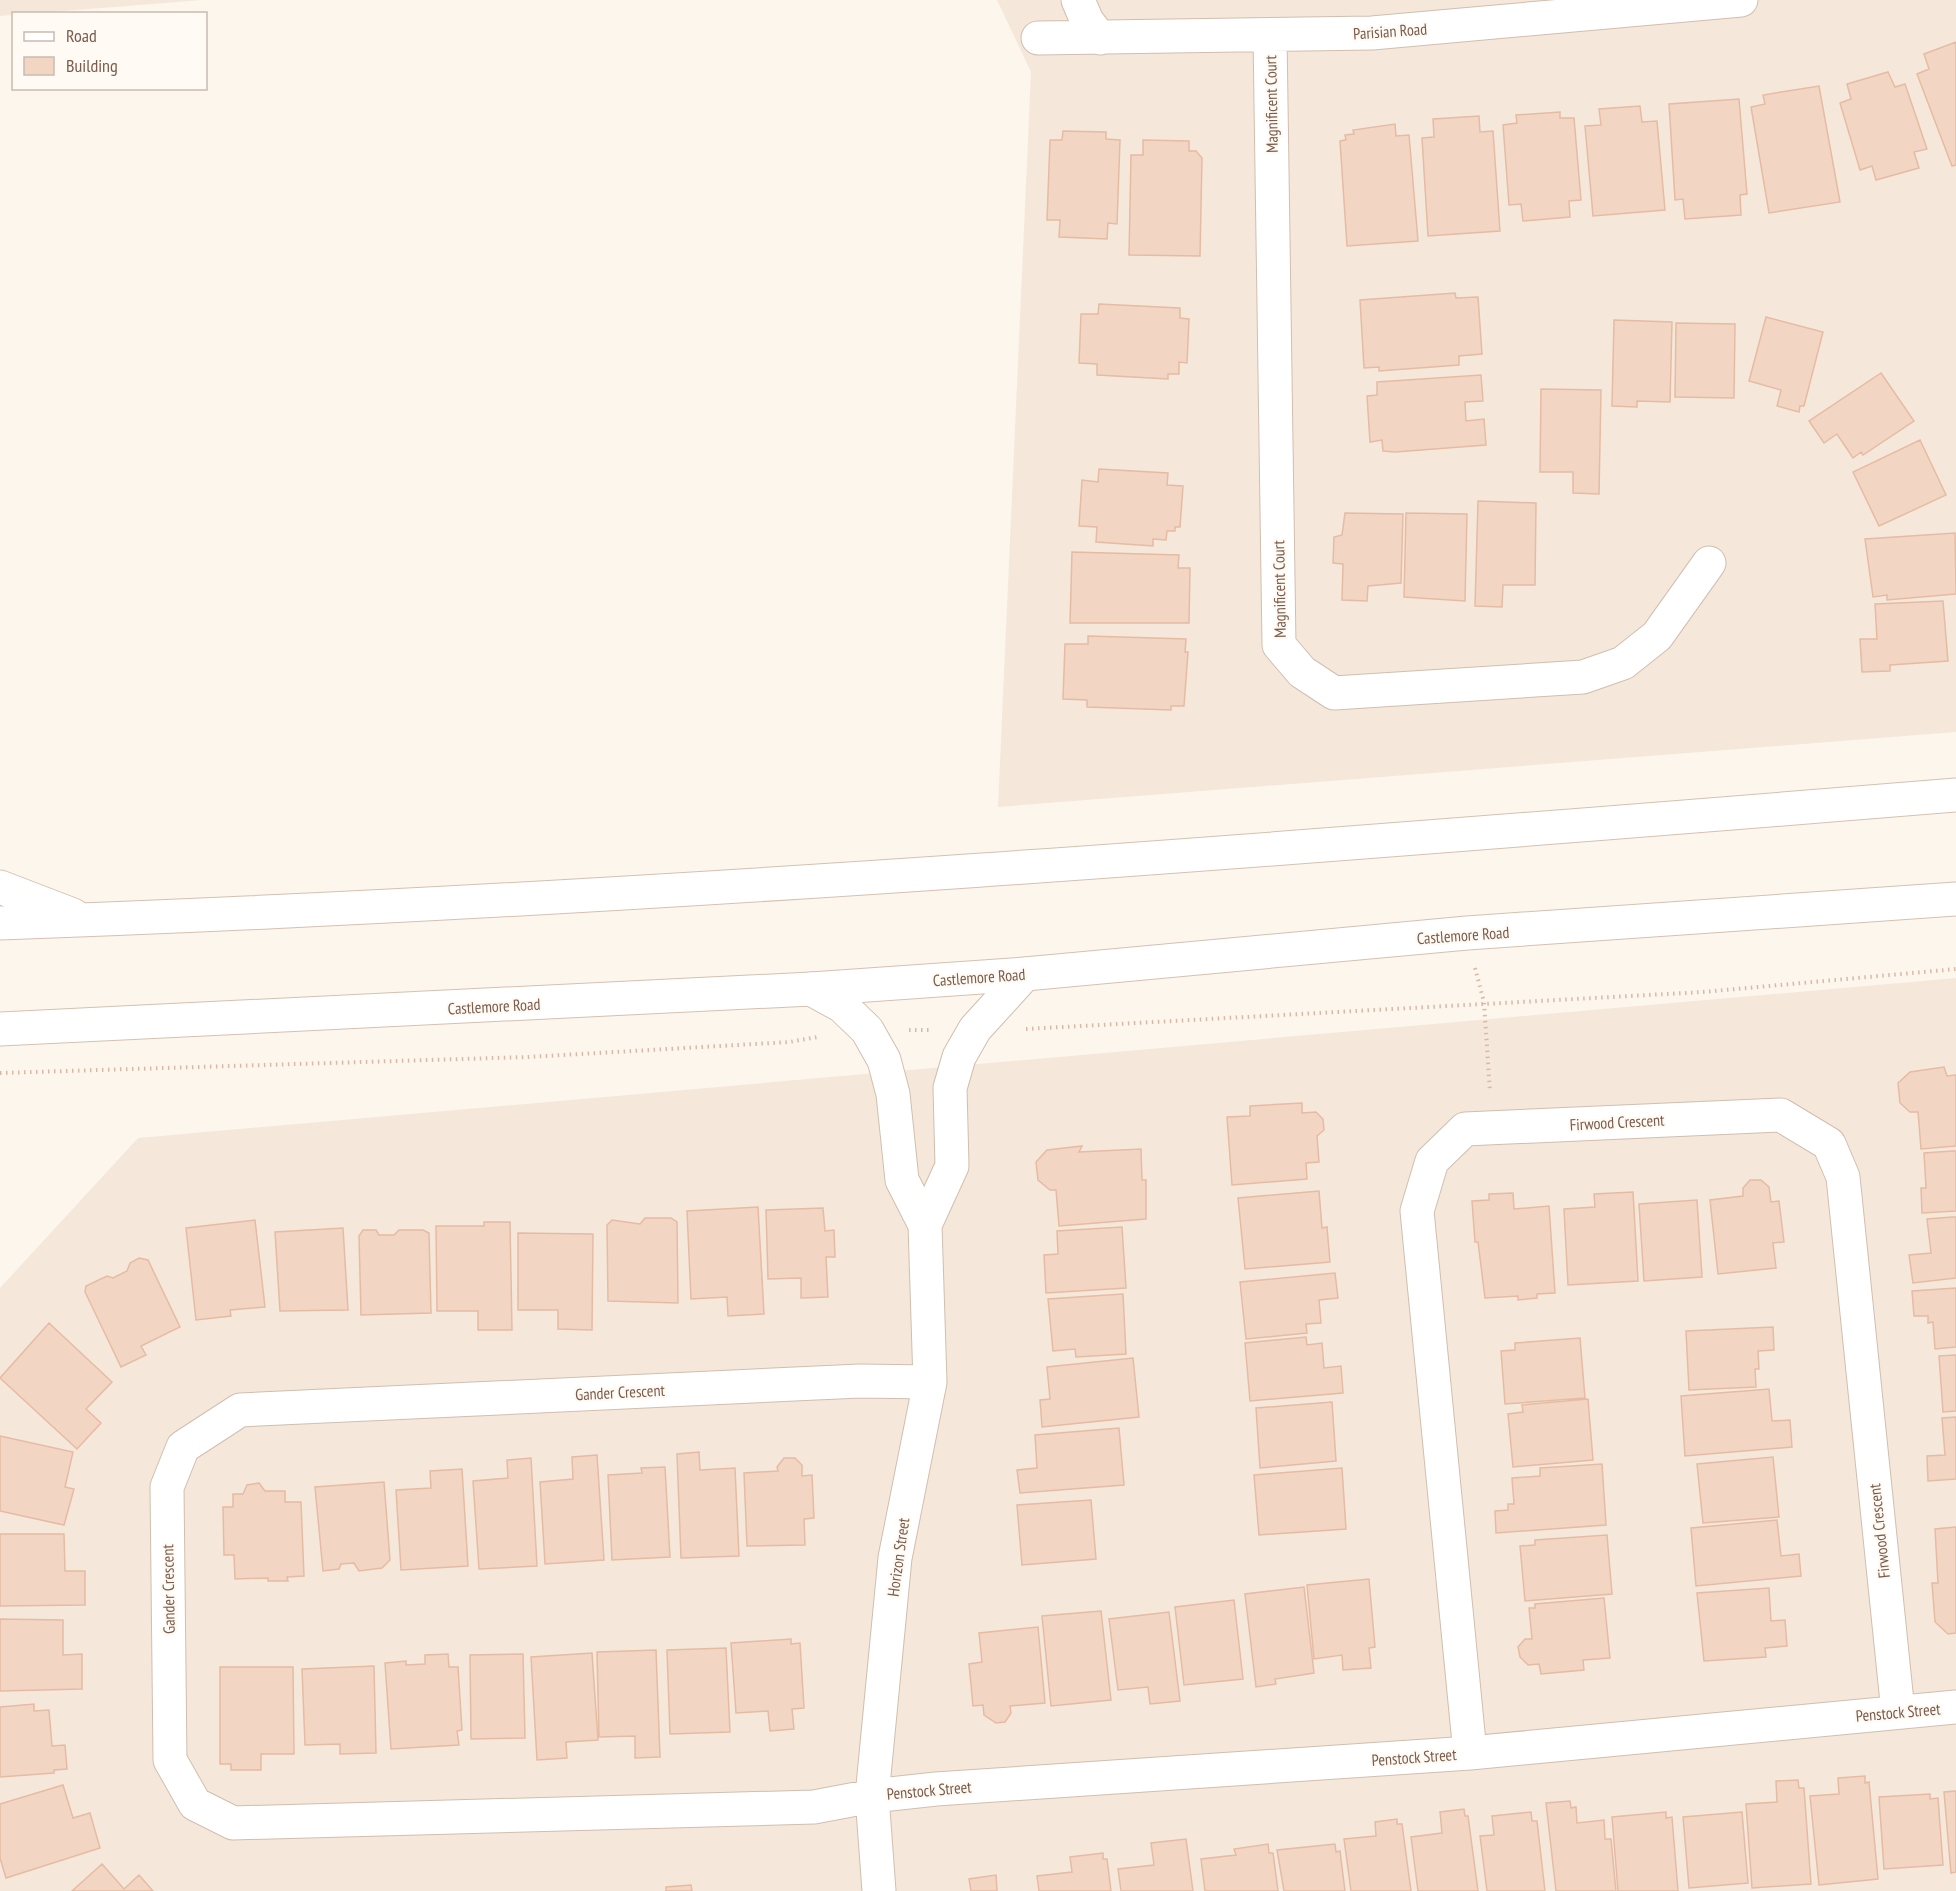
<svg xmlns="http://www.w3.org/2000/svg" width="1956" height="1891" font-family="'PT Sans Narrow',sans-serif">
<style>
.residential{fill:#f5e8da}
.building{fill:#f3d5c3;stroke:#e6bba3;stroke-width:1.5}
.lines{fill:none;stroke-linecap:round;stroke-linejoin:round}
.street-casing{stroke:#d1beb0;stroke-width:35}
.secondary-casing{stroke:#d6c0b0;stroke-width:35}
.path{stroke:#d9b8a5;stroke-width:4;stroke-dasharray:1.5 4.5;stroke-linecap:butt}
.street{stroke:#fff;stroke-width:33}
.secondary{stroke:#fff;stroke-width:33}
.labels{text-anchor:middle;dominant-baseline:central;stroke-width:4.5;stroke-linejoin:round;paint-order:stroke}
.street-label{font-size:16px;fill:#7a5c4d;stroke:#fffaf3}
</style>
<rect width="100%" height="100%" fill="#fdf6ec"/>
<path class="residential" d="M0,0H203L0,16Z
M997,0H1956V732L998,807L1031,72Z
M1956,978V1891H0V1288L138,1138Z"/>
<path class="building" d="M1956,42V165L1952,166L1917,74L1929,69L1924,54Z
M1888,72L1895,87L1905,84L1927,149L1914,152L1919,168L1876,180L1872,166L1860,170L1840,103L1851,99L1847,84Z
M1819,86L1840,202L1769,213L1751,107L1765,104L1763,95Z
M1739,99L1747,194L1740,195L1741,215L1685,219L1683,199L1675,200L1669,104Z
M1640,106L1642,122L1657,121L1665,210L1593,216L1585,126L1601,125L1599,109Z
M1560,112V118H1574L1581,200L1569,201L1570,217L1523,221L1521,204L1509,205L1503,125L1517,123L1516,115Z
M1479,116L1480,132L1493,131L1500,231L1428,236L1422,138L1434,137L1433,119Z
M1395,124L1396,136L1409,135L1418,241L1347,246L1340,141L1346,140L1345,135L1354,134L1353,130Z
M1063,131L1106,132V139L1120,140L1117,224L1108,223L1107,239L1059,237L1060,220H1047L1050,140H1062Z
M1143,140L1189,141V151H1196L1202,158L1200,256L1129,255L1131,155H1143Z
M1455,293L1456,298L1478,297L1482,354L1459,356V365L1379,371V367L1364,368L1360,300Z
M1099,304L1180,308V318L1189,319L1187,363L1179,362V374H1168V379L1097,375V364L1079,363L1081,314H1098Z
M1766,317L1823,332L1804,406H1800L1799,412L1777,406L1781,390L1749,381Z
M1614,320L1672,322L1670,402L1637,401V407L1612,406Z
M1676,323L1735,324L1734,398L1675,397Z
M1881,373L1914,421L1863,455L1861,452L1853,458L1837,434L1824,443L1809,421Z
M1481,375L1483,401L1465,402L1466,421L1484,419L1486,445L1395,452L1383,451L1382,440L1370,442L1367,396L1377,395V382Z
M1541,389L1601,390L1599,494L1573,493V472H1540Z
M1920,440L1946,495L1879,526L1853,472Z
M1099,469L1168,473L1167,485L1183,486L1180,527H1175V531H1167L1166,540L1153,539V546L1096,542L1097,527L1079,526L1082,480L1098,482Z
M1478,501L1536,503L1535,585H1503L1502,607L1475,606Z
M1345,513L1403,514L1401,583L1368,586L1367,601L1342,600L1343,564L1333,563L1334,537L1342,535Z
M1406,513L1467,514L1465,601L1404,597Z
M1955,533L1956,594L1887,600V595L1873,597L1865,539Z
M1072,552L1179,555L1178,568H1190L1189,623H1070Z
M1943,601L1948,661L1890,665V671L1862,672L1860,639H1877L1875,604Z
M1088,636L1186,639L1185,652H1188L1184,706H1171V710L1087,707V700L1063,699L1065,644H1088Z
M1944,1067L1947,1076L1956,1075V1146L1921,1149L1918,1112H1910L1900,1103L1898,1083L1910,1072Z
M1302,1103V1113L1316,1112L1323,1119L1324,1130L1317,1136L1319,1162L1306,1163L1307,1179L1232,1185L1227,1117L1250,1116V1106Z
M1082,1146L1079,1152L1141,1149L1142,1180H1146V1219L1059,1226L1056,1190H1050L1038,1180L1036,1162L1047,1150Z
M1952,1151H1956V1211L1922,1213L1921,1188H1926L1924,1153Z
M1750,1180H1761L1769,1187L1771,1202L1779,1201L1784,1242L1773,1243L1776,1268L1718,1274L1710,1200L1743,1196V1188Z
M1319,1191L1322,1228L1327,1227L1330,1262L1245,1269L1238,1198Z
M1633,1192L1638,1281L1568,1285L1564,1209L1595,1207L1594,1194Z
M1513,1193L1514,1209L1549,1206L1555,1293L1537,1294V1298L1518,1300V1296L1485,1298L1478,1242H1475L1472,1201L1489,1200V1194Z
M1697,1200L1702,1277L1644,1281L1639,1204Z
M758,1207L764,1314L728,1316L727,1297L691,1299L687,1211Z
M823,1208L825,1231L834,1230L835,1257H826L828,1297L801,1298V1278L768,1279L766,1210Z
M1952,1217H1956V1278L1913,1283L1909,1255L1931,1253L1927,1219Z
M645,1218H671L677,1222L678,1303L608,1301L607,1225L612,1220L640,1224Z
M255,1220L265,1307L230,1310L231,1316L196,1320L186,1228Z
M484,1222H510L512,1330H478V1311H437L436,1226H484Z
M1122,1227L1126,1288L1046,1293L1044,1255L1058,1254L1057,1231Z
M343,1228L348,1310L280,1311L275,1232Z
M363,1230H376L379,1235H394L399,1230H423L429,1233L431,1313L361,1315L359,1236Z
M518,1233L593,1234L592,1330L558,1329V1310H518Z
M139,1258L148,1260L180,1327L141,1346L146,1355L121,1367L85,1292L86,1286L107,1276L113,1278L127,1271L130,1263Z
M1335,1273L1338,1298L1319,1300L1321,1323L1306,1324L1307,1333L1246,1339L1240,1282Z
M1956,1288V1347L1935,1349L1933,1322L1928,1323V1316H1914L1912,1291Z
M1123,1294L1126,1354L1076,1357L1075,1349L1053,1351L1048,1299Z
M49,1323L112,1382L86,1409L101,1423L77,1449L0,1378Z
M1773,1327L1774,1350L1758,1351L1759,1369H1755L1756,1387L1689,1390L1686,1331Z
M1306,1337L1307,1345L1322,1343L1324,1368L1341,1366L1343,1393L1250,1401L1245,1343Z
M1580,1338L1585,1398L1505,1404L1501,1351L1515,1350V1343Z
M1956,1355V1411L1943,1412L1939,1356Z
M1133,1358L1139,1417L1042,1427L1040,1400L1050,1399L1047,1367Z
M1769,1389L1772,1421L1790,1420L1792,1447L1685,1456L1681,1396Z
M1588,1399L1593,1460L1513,1467L1508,1414L1523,1412L1522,1405Z
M1332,1402L1336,1461L1260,1468L1256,1408Z
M1956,1417V1479L1928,1481L1927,1456L1945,1455L1942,1418Z
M1119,1428L1124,1485L1020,1493L1017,1470L1037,1468L1035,1435Z
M0,1436L73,1452L65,1487L74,1489L64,1525L0,1511Z
M699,1452L700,1470L735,1468L739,1556L681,1558L677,1454Z
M597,1455L604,1560L545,1564L540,1482L573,1479L572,1457Z
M1773,1457L1779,1517L1703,1523L1697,1464Z
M531,1458L537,1566L479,1569L473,1481L508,1478L507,1460Z
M784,1458H795L802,1465V1476L812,1475L814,1518L804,1519L805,1545L747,1546L744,1473L778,1471L777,1467Z
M1602,1464L1606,1525L1496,1533L1495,1511L1508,1510V1504H1514L1512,1478L1540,1476V1468Z
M665,1467L670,1557L612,1560L608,1475L642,1473L641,1468Z
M1342,1468L1346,1529L1259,1535L1254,1475Z
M462,1469L468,1566L401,1570L396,1490L431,1488L430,1471Z
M384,1482L390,1560L382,1568L359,1571L354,1563L341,1564L339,1569L323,1571L315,1487Z
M259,1483L265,1491H285V1502H301L304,1576L287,1577L288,1581H268V1578L235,1579L234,1555H224L223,1507H233V1494H243L247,1485Z
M1091,1500L1096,1559L1022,1565L1017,1505Z
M1777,1520L1781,1556L1799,1554L1801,1576L1696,1586L1691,1528Z
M1956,1527V1633L1948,1634L1935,1622L1932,1583H1938L1935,1529Z
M0,1534H64L65,1571H85V1605L0,1606Z
M1607,1535L1612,1594L1525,1601L1520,1546L1535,1545V1540Z
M1369,1579L1375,1647L1369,1648L1371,1668L1343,1670L1342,1655L1314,1659L1307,1585Z
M1304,1587L1314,1673L1275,1679L1276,1684L1256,1687L1245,1594Z
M1769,1588L1771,1621L1785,1620L1787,1646L1765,1648L1766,1657L1704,1661L1697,1593Z
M1604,1598L1610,1658L1583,1660L1584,1670L1541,1674L1539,1664L1528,1665L1520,1657L1518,1647L1525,1639H1532L1529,1608H1535V1604Z
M1234,1600L1243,1679L1184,1685L1175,1607Z
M1101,1611L1111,1700L1051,1706L1042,1616Z
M1169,1612L1180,1701L1150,1704L1148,1687L1118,1690L1109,1619Z
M0,1619L63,1620V1655L82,1654V1689L0,1691Z
M1038,1627L1045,1703L1010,1706L1011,1713L1005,1722L996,1723L984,1715L983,1705L973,1706L969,1664L982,1662L979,1633Z
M791,1639V1644L800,1643L804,1708L792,1709L794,1729L770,1731L768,1711L736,1713L731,1643Z
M726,1648L730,1732L670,1734L667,1650Z
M656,1650L660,1757L635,1758V1736L599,1737L597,1652Z
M592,1653L598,1740L566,1742L567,1758L537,1760L531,1657Z
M448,1654L449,1667H458L462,1730L457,1731L459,1745L391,1749L385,1663L406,1661V1665L425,1664V1655Z
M523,1654L525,1738L471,1739L470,1655Z
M374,1666L376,1753L340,1754V1744L305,1745L302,1669Z
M220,1667H293L294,1754H261V1770H231V1764H220Z
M34,1704V1711L49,1710L52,1746L65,1745L67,1769L54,1770V1773L0,1777V1707Z
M1865,1776V1783L1869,1782L1878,1879L1819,1885L1810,1796L1839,1794L1838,1778Z
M1798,1780L1799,1788H1804L1811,1884L1752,1888L1746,1804L1777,1802L1776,1781Z
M63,1785L73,1818L90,1813L100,1848L6,1878L0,1858V1804Z
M1956,1791V1872L1951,1873L1944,1792Z
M1930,1794V1799L1938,1798L1943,1865L1884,1869L1879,1797Z
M1570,1801L1571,1808L1576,1807L1577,1823L1604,1820L1605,1839H1611L1616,1891H1556L1546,1803Z
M1464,1809L1465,1816H1468L1478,1891H1418L1411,1837L1442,1833L1440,1812Z
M1531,1812L1532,1821H1537L1545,1891H1487L1480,1836L1494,1835L1492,1816Z
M1666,1812V1818L1672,1817L1678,1891H1618L1612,1817Z
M1742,1812L1748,1883L1689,1888L1683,1817Z
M1397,1819V1824H1402L1411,1891H1351L1344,1839L1376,1836L1375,1822Z
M1186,1839L1193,1891H1121L1118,1869L1154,1865L1151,1843Z
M1268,1844L1269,1853H1273L1278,1891H1205L1201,1859L1236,1855L1234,1849Z
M1335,1844L1336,1852L1340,1851L1345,1891H1284L1277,1850Z
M1103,1853V1859H1107L1111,1891H1039L1037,1876L1072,1872L1070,1857Z
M102,1864L124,1889L139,1875L153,1891H72Z
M996,1875L997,1891H971L969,1879Z
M691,1885L692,1891H666V1887Z"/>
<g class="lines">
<g class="street-casing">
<path id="street" d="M1078,0L1087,21L1100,38
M1270,35L1279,645L1302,672L1334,693L1583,677L1623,663L1657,636L1709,563
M1038,38L1372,33L1741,0
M811,989L842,1006L867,1030L884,1060L893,1094L902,1180L925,1225L930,1382L895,1558L872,1796L879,1891
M925,1225L952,1166L950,1088L959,1057L975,1029L1025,974
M930,1382L860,1381L240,1410L183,1447L167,1487L170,1760L195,1804L233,1823L814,1807L872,1796L936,1789L1470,1753L1956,1707
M1470,1753L1417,1211L1432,1161L1465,1129L1781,1115L1829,1144L1843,1177L1898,1712"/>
</g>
<g class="secondary-casing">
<path id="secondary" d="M0,887L73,915
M0,923C653,900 1305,848 1956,795
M0,1029L811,989L1025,974L1467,933L1956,899"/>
</g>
<path class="path" d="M1475,968L1484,1002L1490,1092
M1026,1029L1703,992L1956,969
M909,1030H931
M0,1073L528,1057L789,1042L818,1037"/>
<use href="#street" class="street"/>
<use href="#secondary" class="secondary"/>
</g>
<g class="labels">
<g class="street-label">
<text transform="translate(1390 31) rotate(-4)">Parisian Road</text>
<text transform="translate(1271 104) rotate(-91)">Magnificent Court</text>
<text transform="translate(1279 589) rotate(-91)">Magnificent Court</text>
<text transform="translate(1463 935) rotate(-4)">Castlemore Road</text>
<text transform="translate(979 977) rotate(-4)">Castlemore Road</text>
<text transform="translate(494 1006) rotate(-3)">Castlemore Road</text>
<text transform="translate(1617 1122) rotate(-3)">Firwood Crescent</text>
<text transform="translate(620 1392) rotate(-3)">Gander Crescent</text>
<text transform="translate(1879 1531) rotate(-96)">Firwood Crescent</text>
<text transform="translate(898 1557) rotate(-82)">Horizon Street</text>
<text transform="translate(168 1589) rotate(-91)">Gander Crescent</text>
<text transform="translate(1898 1712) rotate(-5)">Penstock Street</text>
<text transform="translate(1414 1757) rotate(-4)">Penstock Street</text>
<text transform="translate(929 1790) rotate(-5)">Penstock Street</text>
</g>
</g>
<rect x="12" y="12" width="195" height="78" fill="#fffaf3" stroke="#cabbb1" stroke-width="1.5"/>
<rect x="24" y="32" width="30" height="9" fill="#ffffff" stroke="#cabbb1" stroke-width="1.5"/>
<text x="66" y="42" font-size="18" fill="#7a5c4d">Road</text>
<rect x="24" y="57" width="30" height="18" fill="#f3d5c3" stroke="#cabbb1" stroke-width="1.5"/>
<text x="66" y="72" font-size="18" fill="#7a5c4d">Building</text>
</svg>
